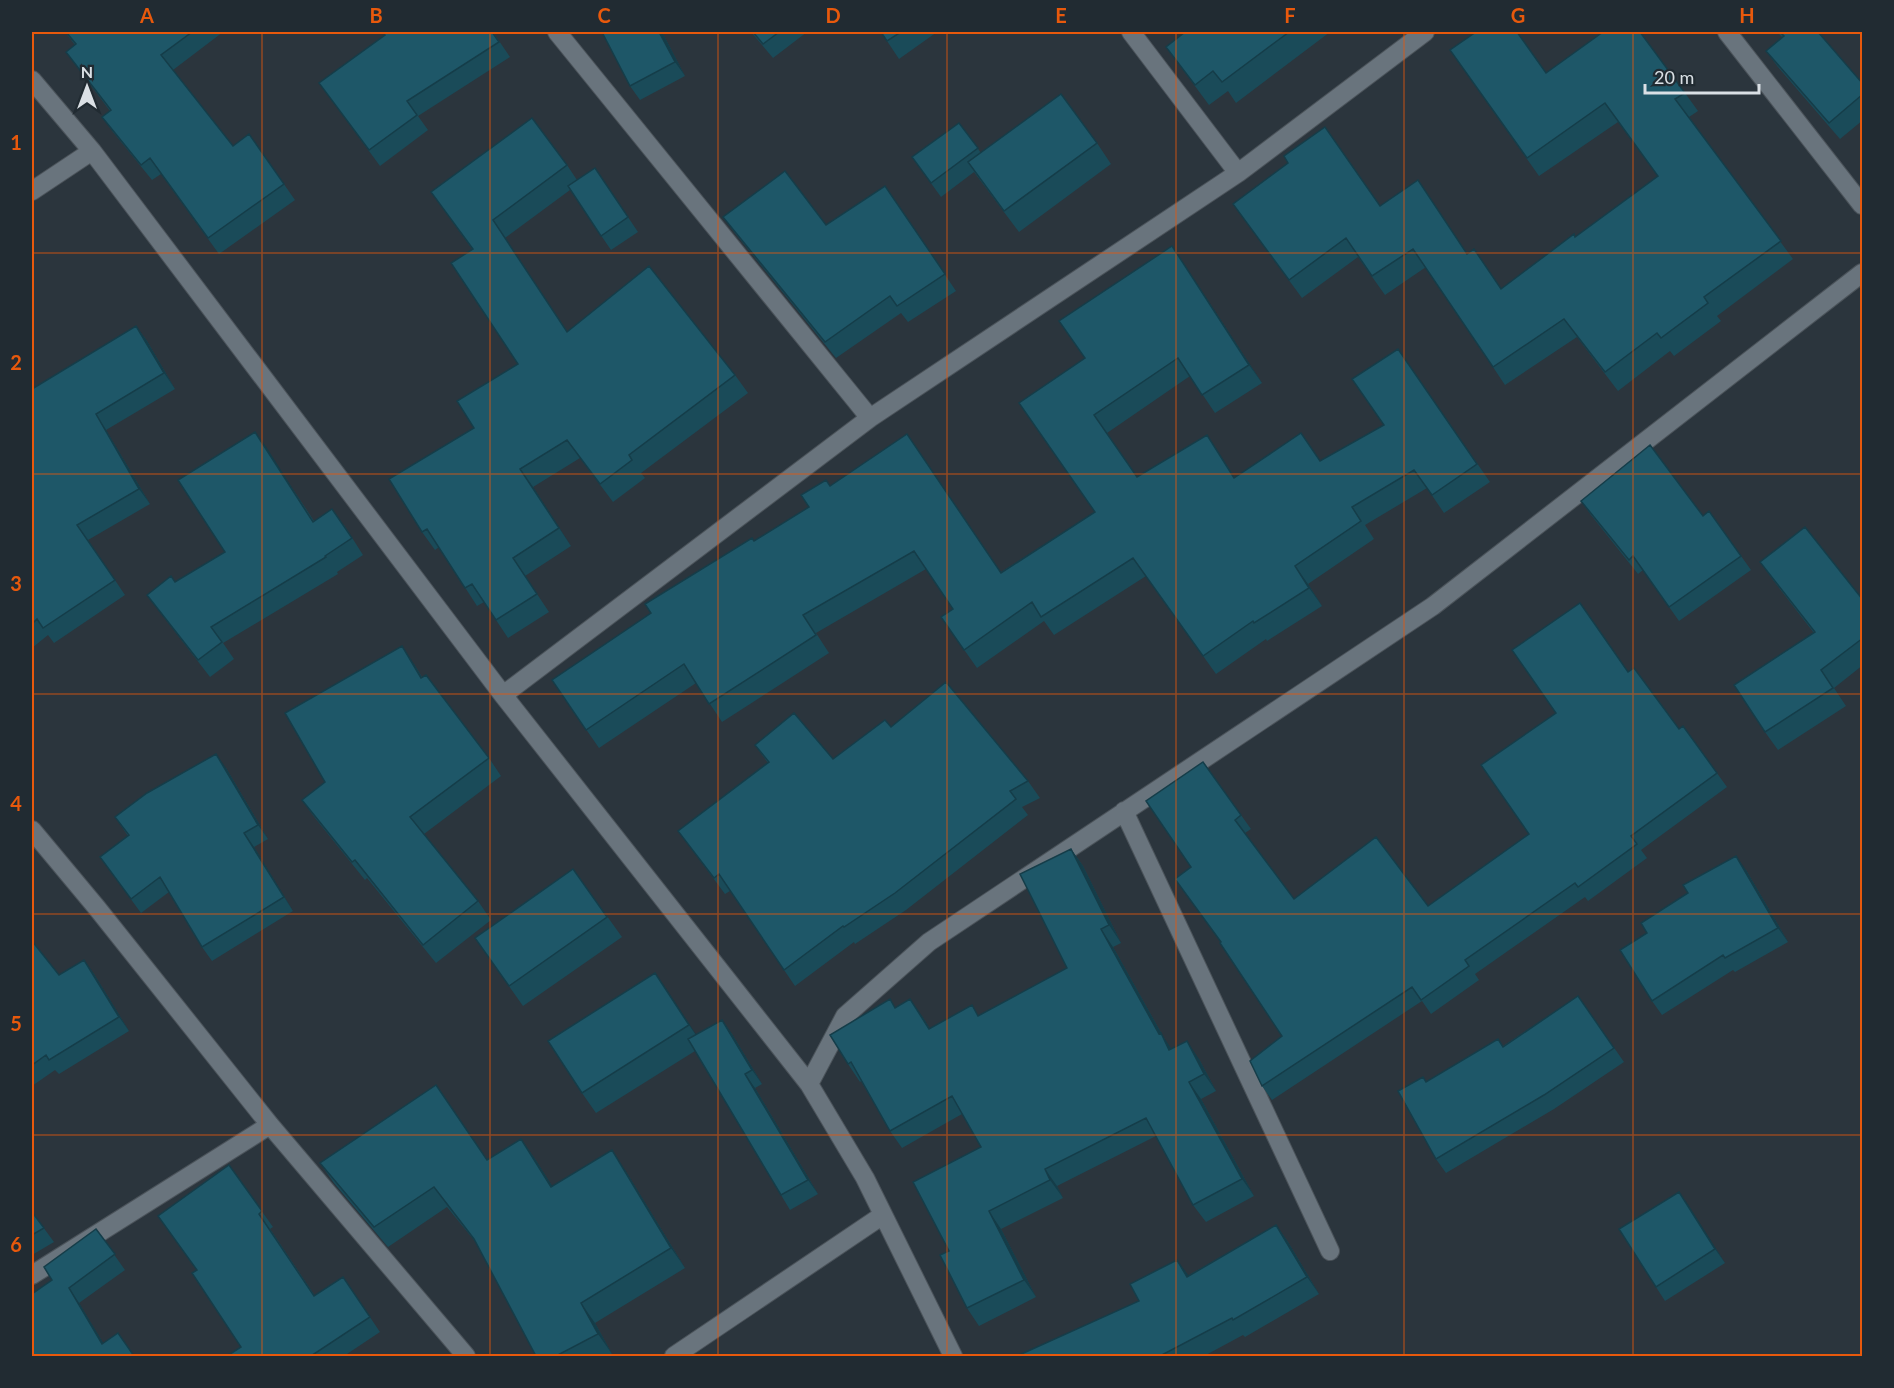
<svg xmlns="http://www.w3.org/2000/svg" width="1894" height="1388" font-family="Lato,sans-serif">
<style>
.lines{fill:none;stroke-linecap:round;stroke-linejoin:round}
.minor-casing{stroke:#4b535a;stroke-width:20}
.minor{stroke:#69747d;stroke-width:18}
.wall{fill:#1a4b59}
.shaded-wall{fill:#153d49}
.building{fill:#1e5768;stroke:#153d49;stroke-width:1.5}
.grid{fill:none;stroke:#e8590c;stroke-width:1.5;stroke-opacity:0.55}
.neatline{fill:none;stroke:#e8590c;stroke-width:2}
.grid-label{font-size:20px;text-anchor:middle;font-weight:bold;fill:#e8590c}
</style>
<rect width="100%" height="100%" fill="#2b353d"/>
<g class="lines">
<g class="minor-casing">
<path id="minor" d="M557,32L870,418
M1131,32L1238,173
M1727,32L1862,205
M32,80L92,151L503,695L809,1084
M32,191L92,151
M503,695L870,418L1238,173L1425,32
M1124,811L1330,1251
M32,830L97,908L270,1125L466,1356
M32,1275L270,1125
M674,1356L883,1215
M953,1356L865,1178L809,1084L845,1016L929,942L1433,606L1862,273"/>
</g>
<use href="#minor" class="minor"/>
</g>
<path class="wall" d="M65,32H223L173,70L233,146L249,134L295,200L219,254L161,174L152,180L113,132L102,117L110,111L66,52L75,45Z
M493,32L510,57L418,116L428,130L380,166L319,83L385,35Z
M662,32L685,76L640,100L630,86Z
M751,32H807L773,58Z
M881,32H937L899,59Z
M1183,32H1330L1236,103L1228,91L1209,105L1166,47L1184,33Z
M1777,32H1818L1863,84V120L1840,139L1778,67L1766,51L1782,37Z
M1450,50L1546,73L1685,93L1698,111L1689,117L1793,259L1717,316L1721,321L1674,356L1670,351L1618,391L1577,337L1505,385L1426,267L1385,295L1358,257L1302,298L1233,204L1380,206L1418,180L1467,254L1501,289L1575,237L1658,176L1618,122L1539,176Z
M959,123L981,153L1097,143L1111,164L1019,232L974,172L941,197L912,157Z
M567,165L577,180L595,168L638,232L611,250L570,190L505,238L567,331L735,375L748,393L641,473L645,478L613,502L580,458L533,487L571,546L525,576L549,612L508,638L484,602L477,606L439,547L435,550L422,532L474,428L518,364L472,249L431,192Z
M885,186L956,291L908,322L901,313L836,358L735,233L723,217L826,225Z
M1184,264L1262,383L1215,413L1190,376L1107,433L1137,477L1207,435L1235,478L1321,461L1384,425L1398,349L1490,482L1444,513L1427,488L1365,525L1374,539L1308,584L1322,606L1267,641L1266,639L1216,674L1146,576L1054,635L1044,621L977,668L941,617L953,609L926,569L816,633L829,653L722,722L696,683L599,748L552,680L651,613L754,541L809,507L830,486L1001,572L1095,512L1085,358Z
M136,326L147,341L175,389L106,430L150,504L88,540L125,595L54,643L48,635L32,648V389Z
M255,432L314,521L344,525L363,555L337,572L338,574L223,643L234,659L210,677L159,611L147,595L175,582L225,552Z
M1581,501L1703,516L1709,511L1751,570L1679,621L1643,570L1638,574L1591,515Z
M1760,562L1863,600V665L1834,688L1846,706L1778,750L1765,732L1814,633L1773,580Z
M414,664L422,677L489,758L501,776L424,834L478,901L491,920L436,963L367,878L365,880L315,818L302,800L325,782Z
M1628,672L1679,729L1683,726L1727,787L1641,850L1647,858L1588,901L1585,897L1475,974L1479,980L1431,1014L1422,1001L1272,1100L1262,1086L1282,1036L1221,942L1191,867L1203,762L1251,829L1245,833L1294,899L1428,906L1529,834Z
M891,727L1028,781L1040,798L1022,807L1028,815L906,910L855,944L854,942L795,986L730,891L725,894L678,831L768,763L755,745L833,759Z
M226,768L268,839L254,847L293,911L212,961L202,947L169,892L141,913L100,857L128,836L115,817Z
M1071,849L1083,866L1121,943L1113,947L1164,1038L1171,1049L1199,1059L1216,1091L1201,1099L1254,1196L1206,1222L1193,1205L1156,1136L1057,1186L1063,1198L1001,1229L1036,1297L979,1326L967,1308L949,1251L981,1147L962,1114L902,1148L890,1131L861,1081L860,1082L848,1064L896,1008L922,1016L930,1029L980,1015L1067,968Z
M573,869L622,937L523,1006L475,938Z
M1746,870L1788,942L1735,972L1733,970L1662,1015L1652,1001Z
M32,941L59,975L84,960L94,974L129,1031L59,1074L55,1070L32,1086Z
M655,973L696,1035L722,1020L732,1034L762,1084L755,1088L818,1194L790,1210L781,1195L695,1051L596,1113L582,1093Z
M1578,996L1624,1062L1554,1109L1446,1173L1436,1159L1426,1082L1498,1039L1503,1046Z
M521,1139L535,1159L552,1186L625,1170L685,1268L595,1323L612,1354L608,1356H536L478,1245L447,1207L388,1247L334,1183L320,1163L487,1160Z
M229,1165L273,1227L270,1229L315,1296L343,1277L380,1332L344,1356H227L241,1347L197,1270Z
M1679,1192L1725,1263L1665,1301L1656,1287Z
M32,1212L54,1242L32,1255Z
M1276,1225L1288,1242L1319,1294L1245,1337L1243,1335L1204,1356H1017L1139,1301L1189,1275Z
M96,1229L125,1270L79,1303L103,1343L134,1356H32V1294L52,1280Z"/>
<path class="shaded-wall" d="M659,32H662L685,76L675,62Z
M1172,246L1184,264L1262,383L1249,365Z
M136,326L147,341L175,389L164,373Z
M96,414L106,430L150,504L139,489Z
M255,432L267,448L324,539L313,522Z
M1207,435L1219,453L1246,496L1234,478Z
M520,469L533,487L571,546L559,528Z
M1295,566L1308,584L1322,606L1309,588Z
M402,646L414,664L433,697L421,678Z
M216,754L226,768L268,839L258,825Z
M244,833L254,847L293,911L284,897Z
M1071,849L1083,866L1121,943L1109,925Z
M1736,856L1746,870L1788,942L1778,928Z
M1101,929L1113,947L1164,1038L1173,1051L1169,1050L1159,1034Z
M84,960L94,974L129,1031L119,1017Z
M655,973L669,993L703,1045L689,1025Z
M910,999L922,1016L941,1047L929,1029Z
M722,1020L732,1034L762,1084L752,1070Z
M1187,1041L1199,1059L1216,1091L1204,1074Z
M745,1074L755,1088L818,1194L808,1180Z
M1189,1082L1201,1099L1254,1196L1242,1179Z
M521,1139L535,1159L565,1206L551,1187Z
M612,1150L625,1170L685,1268L671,1248Z
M1045,1169L1057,1186L1063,1198L1050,1180Z
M1679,1192L1689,1206L1725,1263L1715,1249Z
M989,1211L1001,1229L1036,1297L1024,1280Z
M1276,1225L1288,1242L1319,1294L1307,1277Z
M1177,1260L1189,1276L1187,1277Z
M69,1288L79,1303L111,1356L102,1344Z
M581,1303L595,1323L612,1354L598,1334Z"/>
<path class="building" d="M66,32H192L161,55L233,146L249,134L284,184L208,238L150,158L141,165L102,117L111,110L66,52L76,44Z
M383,32H492L499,42L407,101L417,115L369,150L319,83L385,35Z
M602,32H659L675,62L630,86Z
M753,32H779L763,44Z
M881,32H901L887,41Z
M1184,32H1289L1222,82L1213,71L1195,85L1166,47L1185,32Z
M1476,32H1517L1546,73L1603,32H1640L1685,93L1675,99L1781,241L1704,297L1708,303L1661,338L1657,333L1605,372L1564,319L1493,367L1413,249L1372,276L1346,238L1289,280L1233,204L1288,163L1284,156L1325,127L1380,206L1418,180L1467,254L1474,249L1501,289L1574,234L1575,237L1658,176L1605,103L1527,158L1450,50Z
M1780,32H1818L1863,84V94L1829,123L1766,51L1784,36Z
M1061,94L1097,143L1004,211L968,162Z
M532,118L567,165L493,220L567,332L649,266L735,375L629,455L632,460L600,484L567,440L520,469L559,528L513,558L537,594L496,620L472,584L465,588L427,529L422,532L389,479L474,428L457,401L518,364L451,263L473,249L431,192Z
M959,123L978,148L931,183L912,157Z
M595,168L628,217L601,236L568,186Z
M785,171L826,225L885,186L945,274L897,306L890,296L825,342L723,217Z
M1172,246L1249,365L1202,395L1178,358L1094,415L1137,477L1207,435L1234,478L1301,433L1320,461L1384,425L1352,379L1398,349L1477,464L1432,495L1414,470L1352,507L1361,521L1295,566L1309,588L1254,623L1253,621L1203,656L1133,558L1041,617L1032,602L964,650L941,617L953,609L914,551L803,615L816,635L709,704L684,664L586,730L552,680L651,613L645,604L752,538L754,541L809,507L801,495L826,480L830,486L907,434L1001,573L1095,512L1019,403L1085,358L1059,321Z
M136,326L164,373L96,414L139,489L77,525L115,580L43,628L37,619L32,624V389Z
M255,432L313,522L332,509L352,538L325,556L326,557L211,627L222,642L198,660L147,595L171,576L175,582L225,552L178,480Z
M1650,445L1703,516L1709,511L1741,556L1669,607L1633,556L1629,560L1581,501Z
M1805,527L1863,600V638L1821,670L1833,688L1765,732L1734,685L1815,632L1760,562Z
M1580,603L1628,672L1634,668L1679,729L1683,726L1717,773L1631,836L1637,844L1578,887L1575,883L1465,960L1469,966L1421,1000L1412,987L1262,1086L1250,1061L1282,1036L1220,943L1221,942L1175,879L1191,867L1146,801L1203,762L1241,815L1235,820L1294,899L1376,837L1428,906L1529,834L1481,765L1556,713L1512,650Z
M402,646L421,678L426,675L489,758L410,817L478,901L423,945L355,860L352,862L302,800L325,782L285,713Z
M946,682L1028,781L1010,791L1016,799L895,893L844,927L843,926L784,970L719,874L714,878L678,831L769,762L755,745L794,713L833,759L885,720L891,727Z
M216,754L258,825L244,833L284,897L202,947L160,877L131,899L100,857L129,835L115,817L147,793Z
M1071,849L1109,925L1101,929L1159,1034L1161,1033L1169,1050L1187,1041L1204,1074L1189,1082L1242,1179L1193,1205L1146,1118L1045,1169L1050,1180L989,1211L1024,1280L967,1308L940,1255L949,1251L913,1182L981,1147L952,1096L890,1131L851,1062L848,1064L830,1035L890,999L895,1008L910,999L929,1029L972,1005L978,1016L1067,968L1020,874Z
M1736,856L1778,928L1725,958L1723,955L1652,1001L1620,950L1647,933L1641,923L1688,893L1683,885Z
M573,869L607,917L509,986L475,938Z
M32,941L59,975L84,960L119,1017L49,1060L46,1055L32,1065Z
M655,973L689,1025L582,1093L548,1041Z
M1578,996L1614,1048L1544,1095L1436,1159L1398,1091L1423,1077L1426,1082L1498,1039L1503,1047Z
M722,1020L752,1070L745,1074L808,1180L781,1195L688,1039Z
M436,1085L487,1160L521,1139L551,1187L612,1150L671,1248L581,1303L598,1334L556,1356H536L474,1239L434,1187L374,1227L320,1163Z
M229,1165L262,1211L259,1214L314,1296L343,1277L370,1317L311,1356H227L241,1347L192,1273L197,1270L158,1216Z
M1679,1192L1715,1249L1656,1287L1619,1229Z
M32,1212L44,1228L32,1235Z
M1276,1225L1307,1277L1233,1320L1232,1318L1160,1356H1017L1139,1301L1130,1284L1177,1260L1187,1277Z
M96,1229L115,1254L69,1288L102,1344L118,1333L134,1356H32V1294L52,1280L44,1267Z"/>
<path class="grid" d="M262,32V1356M490,32V1356M718,32V1356M947,32V1356M1176,32V1356M1404,32V1356M1633,32V1356M32,253H1862M32,474H1862M32,694H1862M32,914H1862M32,1135H1862"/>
<rect width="1894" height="1388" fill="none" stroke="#212b32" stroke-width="66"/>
<g transform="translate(87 87)" stroke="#212b32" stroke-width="4.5" paint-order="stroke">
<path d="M0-4.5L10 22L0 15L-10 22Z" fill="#dae0e5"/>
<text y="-9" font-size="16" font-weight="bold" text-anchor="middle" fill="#dae0e5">N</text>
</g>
<path d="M1645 84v9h114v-9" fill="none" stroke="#dae0e5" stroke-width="3"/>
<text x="1654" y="84" font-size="18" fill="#dae0e5" stroke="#212b32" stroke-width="4.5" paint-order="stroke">20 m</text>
<rect x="33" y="33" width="1828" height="1322" class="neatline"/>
<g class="grid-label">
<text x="147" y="23">A</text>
<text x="376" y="23">B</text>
<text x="604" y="23">C</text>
<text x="833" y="23">D</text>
<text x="1061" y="23">E</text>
<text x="1290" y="23">F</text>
<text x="1518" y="23">G</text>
<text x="1747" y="23">H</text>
<text x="16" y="150">1</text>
<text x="16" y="370">2</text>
<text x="16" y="591">3</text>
<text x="16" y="811">4</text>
<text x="16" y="1031">5</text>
<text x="16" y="1252">6</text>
</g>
</svg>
